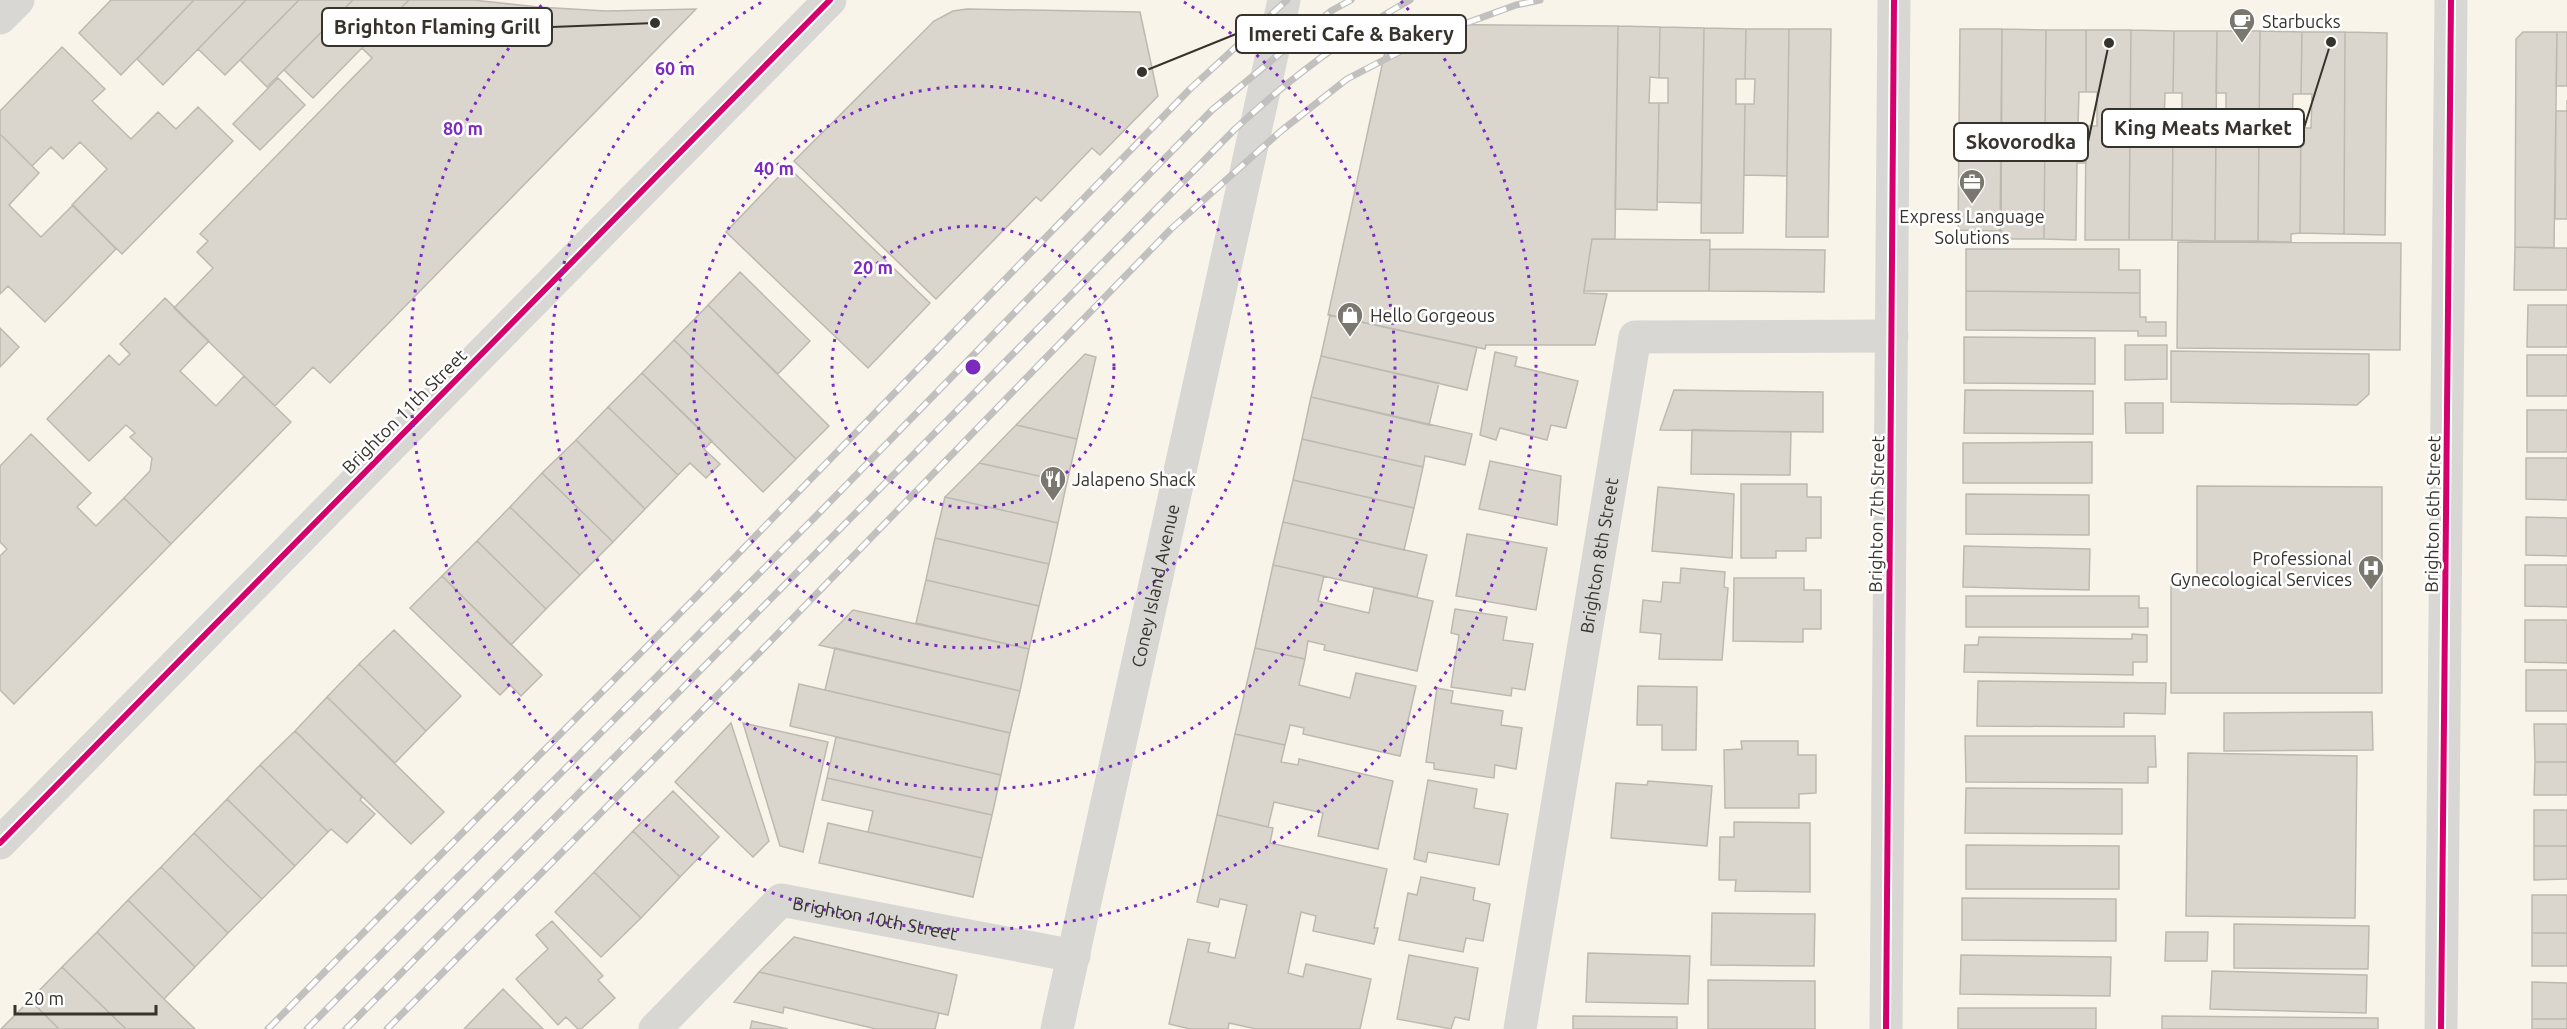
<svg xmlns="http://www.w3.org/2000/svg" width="2567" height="1029" font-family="Ubuntu,sans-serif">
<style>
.building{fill:#dad6ce;stroke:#bcb9b1;stroke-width:1.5}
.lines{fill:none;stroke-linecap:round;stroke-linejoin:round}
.minor{stroke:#d8d7d4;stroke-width:33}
.secondary{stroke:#d8d7d4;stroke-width:33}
.rail-casing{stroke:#c2c0be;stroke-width:7}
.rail{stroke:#fff;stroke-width:4.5;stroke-dasharray:14;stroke-linecap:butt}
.cycleway-casing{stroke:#fff;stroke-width:10}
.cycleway{stroke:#d6006c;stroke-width:6}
.ring{fill:none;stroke:#7b2cbf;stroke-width:3;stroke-dasharray:3 6}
.labels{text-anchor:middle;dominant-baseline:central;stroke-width:5;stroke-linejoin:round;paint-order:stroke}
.poi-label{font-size:18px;fill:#36332c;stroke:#fff;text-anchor:start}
.street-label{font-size:18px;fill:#36332c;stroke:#fff}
.centre{fill:#7b2cbf;stroke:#fff;stroke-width:3}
.ring-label{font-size:18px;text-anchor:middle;font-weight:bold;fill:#7b2cbf;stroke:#fff;stroke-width:5;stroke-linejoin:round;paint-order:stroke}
.leader{fill:none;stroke:#36332c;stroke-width:2}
.callout-dot{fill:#36332c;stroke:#fff;stroke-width:2}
.callout{fill:#fff;stroke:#36332c;stroke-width:2}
.callout-label{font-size:20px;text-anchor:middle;font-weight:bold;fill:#36332c}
</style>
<rect width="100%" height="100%" fill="#f9f4ea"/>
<path class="building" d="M111,0H194L121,75L79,33Z
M194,0H246L163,85L137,59Z
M246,0H299L225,75L198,49Z
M299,0H353L267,87L240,60Z
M353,0H409L313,98L284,70Z
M409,0H473L538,7L606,11L696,9L330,383L313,367L275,406L174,308L213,268L197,252L208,241L200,234L372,58L362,48Z
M967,9L1140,12L1158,96L1100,155L1092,148L1041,201L1036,197L936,299L794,161L934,21L953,11Z
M1391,24L1618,26L1615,239H1592L1584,291V293L1607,294L1595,345H1486L1485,349L1328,315Z
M1618,26L1660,27L1659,78L1650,77L1649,103H1659L1657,210L1615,209Z
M1660,27L1704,28L1701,203L1657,202L1659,103H1668V78H1659Z
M1704,28L1746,29L1745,79H1736V104H1745L1743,233H1701Z
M1746,29H1789L1787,176L1744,175L1745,104H1754L1755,79H1745Z
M1789,29H1831L1828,237H1786Z
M1960,29H2002L2000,231L1958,230Z
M2002,29L2046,30L2044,239H2001Z
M2046,30H2086V92H2079L2078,126H2086V163H2077L2076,240L2044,239Z
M2086,30H2131L2129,240H2085L2086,126H2097V92H2086Z
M2131,30L2174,31L2173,93H2165L2164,127H2173L2172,240H2129Z
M2174,31H2217L2215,241L2172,240L2173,127H2182V93H2173Z
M2217,31H2260L2258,241H2215L2216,127H2226V93H2216Z
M2260,31L2302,32L2301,94H2293L2292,128H2301L2300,233L2291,234V242L2258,241Z
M2302,32H2345L2344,234L2300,233L2301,128H2311L2312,94H2301Z
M2345,32L2387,33L2385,235L2344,234Z
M2523,32H2557L2554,248L2515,247L2516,39Z
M2557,32H2567V86H2556Z
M62,47L105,89L92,101L131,139L158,112L176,129L198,107L233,141L122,254L72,205L107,169L80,142L63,159L51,147L32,166L0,134V111Z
M278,78L305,105L260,150L233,124Z
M2567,100V219H2555L2556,111H2567Z
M0,134L39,173L9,205L41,237L73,205L116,249L45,322L8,286L0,294Z
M788,167L930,303L868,368L726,232Z
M1592,239L1710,240L1709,291H1584Z
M2178,242L2401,243L2400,350L2177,348Z
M2515,247L2567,248V290H2514Z
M1710,249L1825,250L1824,292L1709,291Z
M1966,249H2119V270H2140V293L1966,291Z
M740,272L810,341L778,374L708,305Z
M1966,291L2140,293V317H2146V322H2166V336H2138V331L1966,330Z
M165,298L209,341L180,371L216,406L244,376L291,422L171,544L124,498L150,471L152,458L130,437L135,433L126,425L89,461L47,419L109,355L119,365L130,354L120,344Z
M708,305L829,426L796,459L674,340Z
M2528,305H2567V347H2527Z
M1330,315L1477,347L1467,390L1321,356Z
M0,328L19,347L0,367Z
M1964,337L2095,338V384L1964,383Z
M674,340L796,459L763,492L642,373Z
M2125,345H2167V379L2125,380Z
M2171,351L2369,354V394L2357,405L2171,402Z
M1495,352L1517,357L1515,366L1578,381L1566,428L1551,425L1547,440L1500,428L1496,440L1480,435Z
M1085,354L1096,357L1077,439L1016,425Z
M2527,355H2567V396H2527Z
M1321,356L1439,383L1429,425L1311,397Z
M642,373L712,441L704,449L720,464L706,478L690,463L678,475L608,407Z
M1674,390L1823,392V432L1660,430Z
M1965,390L2093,391V434L1964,433Z
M1311,397L1472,434L1465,465L1425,456L1423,467L1302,439Z
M2125,403H2163V433H2126Z
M608,407L678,475L645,509L576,440Z
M2527,410H2567V452H2527Z
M1016,425L1077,439L1067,482L979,463Z
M1692,430L1791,432L1790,475L1691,474Z
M31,434L91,493L77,507L96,526L124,498L171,544L14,704L0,690V556L7,549L0,542V466Z
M1302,439L1423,467L1414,508L1293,480Z
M576,440L645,509L613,542L542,473Z
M2092,442V483H1963V443Z
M2526,458H2567V500L2526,499Z
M1490,461L1561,476L1557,525L1479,509Z
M979,463L1067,482L1058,523L945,497Z
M542,473L613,542L580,575L510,507Z
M1293,480L1414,508L1404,550L1283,522Z
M1741,484H1807V497H1821V538H1806V551H1776V558H1741Z
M2197,486L2382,487V693H2171V584H2197Z
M1658,487L1734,494L1732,558L1652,551Z
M1966,494L2089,495V535L1966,534Z
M945,497L1058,523L1049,564L935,538Z
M510,507L580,575L546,609L477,541Z
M2526,517L2567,518V556L2526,555Z
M1283,522L1427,555L1417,597L1273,565Z
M1467,534L1547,548L1536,610L1456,596Z
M935,538L1049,564L1039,606L926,580Z
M477,541L546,609L511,645L442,576Z
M1964,546L2090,549L2089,590L1963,587Z
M1273,565L1324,576L1318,601L1369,613L1374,588L1433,601L1417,671L1324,650L1325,645L1308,641L1305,659L1255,648Z
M2525,565H2567V607L2525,606Z
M1681,568L1725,572L1724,587L1728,588L1722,660L1659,659L1661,634L1640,632L1643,600L1661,602L1663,582L1680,583Z
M442,576L542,675L521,696L510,685L500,695L410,608Z
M1734,578H1804V590H1821V629H1803V642L1733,641Z
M926,580L1039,606L1029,649L916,623Z
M1966,596H2139V608H2148V627H1966Z
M1455,609L1507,617L1503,640L1533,644L1525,690L1512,688L1511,696L1451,687L1459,635L1451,633Z
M853,610L1029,649L1020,691L819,645Z
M2525,620H2567V663L2525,662Z
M394,630L461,696L426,731L359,664Z
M2132,634L2147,635V662H2133V675L1964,672L1965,645H1978L1979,637L2132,639Z
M835,648L1020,691L1010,733L825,690Z
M1255,648L1305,659L1299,685L1350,698L1356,673L1416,686L1400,756L1303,734L1304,728L1290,725L1285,745L1235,734Z
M359,664L426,731L395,763L327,697Z
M2526,670H2567V711H2526Z
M1978,681L2166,683L2165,714L2124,713V727L1977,726Z
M799,684L1010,733L1001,775L790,726Z
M1638,686L1697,687L1696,750H1662V725H1637Z
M1437,688L1453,691L1451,703L1503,711L1501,725L1522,728L1516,769L1495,765L1494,778L1434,769V763L1426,762Z
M327,697L444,812L411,844L295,731Z
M2372,712L2373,750L2224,751V713Z
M731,723L769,841L753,857L675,782Z
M743,723L828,742L803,852L780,846Z
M2534,724H2567V762H2535Z
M295,731L362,797L360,800L375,814L347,843L331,829L328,832L260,765Z
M1235,734L1285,745L1281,762L1298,765L1299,759L1393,781L1378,849L1318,836L1323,813L1274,802L1268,827L1217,815Z
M1965,736H2155L2156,767H2148V783L1966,782Z
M836,737L1001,775L992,815L827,778Z
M1741,741H1798V755H1816V793L1799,794V808H1725L1724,750L1742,749Z
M2188,753L2357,756L2355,918L2186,916Z
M2535,762H2567V795H2534Z
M260,765L328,832L295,866L227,799Z
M827,778L992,815L982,858L868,832L873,811L822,800Z
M1428,780L1477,789L1474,808L1508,814L1499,865L1428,852L1426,862L1414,859Z
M1648,781L1712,786L1707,846L1611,838L1616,783L1647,785Z
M1966,788L2122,789V834L1965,833Z
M673,791L719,837L680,877L633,831Z
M227,799L295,866L262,899L194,833Z
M2534,810H2567V846H2534Z
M1217,815L1273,828L1270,843L1387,869L1374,928H1378L1374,944L1313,931L1316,916L1301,912L1288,973L1303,977L1306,964L1371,979L1360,1029H1256L1229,1023L1228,1029H1190L1169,1024L1188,939L1210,943L1208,952L1235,958L1247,905L1220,899L1218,907L1197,902Z
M1734,822L1810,823V892L1735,891L1736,880H1719L1720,837H1734Z
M828,823L982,858L973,897L819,863Z
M633,831L680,877L641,918L594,872Z
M194,833L262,899L228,933L161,867Z
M1966,845L2119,846V889H1966Z
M2534,846H2567V879L2534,880Z
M161,867L228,933L195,967L128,900Z
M594,872L641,918L601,957L555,912Z
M1421,877L1475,888L1473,900L1490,904L1483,941L1466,938L1463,952L1399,940L1408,893L1417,895Z
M2532,895H2567V933H2532Z
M1962,898L2116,899V941L1962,940Z
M128,900L195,967L164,999L97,932Z
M1712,913L1815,914L1814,966L1711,965Z
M552,921L603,976L598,980L615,998L581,1029H578L566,1017L558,1025L516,979L548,949L536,935Z
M2234,924L2369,926L2368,969L2234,968Z
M97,932L164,999L195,1029H126L62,967Z
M2166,932H2208L2207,961H2165Z
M2532,933H2567V966H2532Z
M794,937L957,975L948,1015L759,972Z
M1588,953L1690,956L1688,1004L1586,1002Z
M1409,955L1478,968L1469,1020L1455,1017L1451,1029L1397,1019Z
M1961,955L2111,957L2110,996L1960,994Z
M62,967L126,1029H59L30,1000Z
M2212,971L2367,975L2366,1013L2210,1009Z
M759,972L939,1013L935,1029H876L784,1007L783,1013L734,1002Z
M1708,980L1815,981V1029H1708Z
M2532,982L2567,983V1019H2532Z
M503,989L543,1029H464Z
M30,1000L59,1029H1Z
M1958,1008H2096V1029H1958Z
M1573,1016L1677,1017V1029H1573Z
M2162,1016L2378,1018V1029H2162Z
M2532,1019H2567V1029H2532Z
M752,1021L788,1029H750Z"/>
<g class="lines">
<g class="minor">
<path d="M0,18L18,0"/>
<path d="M0,843L830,0"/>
<path id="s1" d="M655,1029L781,900L1074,956"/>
<path id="s2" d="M1520,1029L1635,337L1892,336"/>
<path d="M1886,1029L1894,0"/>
<path d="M2441,1029L2451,0"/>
</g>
<path class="secondary" id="s3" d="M1057,1029L1284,0"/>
<g class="rail-casing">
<path id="rail" d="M268,1029L699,594L1190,89L1287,0
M307,1029L819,513L1212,110L1331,11L1351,0
M346,1029L1235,129C1289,79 1346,36 1410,0
M387,1029L759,653L1171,229L1281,131L1347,79L1428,37L1516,5L1540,0"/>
</g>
<use href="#rail" class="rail"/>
<g class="cycleway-casing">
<path id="cycleway" d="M0,843L830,0
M1886,1029L1894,0
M2441,1029L2451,0"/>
</g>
<use href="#cycleway" class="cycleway"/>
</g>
<g class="ring">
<circle cx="973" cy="367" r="141"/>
<circle cx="973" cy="367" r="281"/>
<path d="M1184 2A422 422 0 1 1 762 2"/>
<path d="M1401 1A563 563 0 1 1 545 1"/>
</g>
<defs>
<g id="cafe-pin" transform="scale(1.35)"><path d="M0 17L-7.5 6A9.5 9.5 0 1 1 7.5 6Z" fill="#7a776e" stroke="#fff"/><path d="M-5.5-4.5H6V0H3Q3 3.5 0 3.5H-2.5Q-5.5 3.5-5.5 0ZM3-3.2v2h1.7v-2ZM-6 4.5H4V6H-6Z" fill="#fff"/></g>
<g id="office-pin" transform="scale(1.35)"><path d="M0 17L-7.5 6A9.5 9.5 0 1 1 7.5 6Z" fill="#7a776e" stroke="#fff"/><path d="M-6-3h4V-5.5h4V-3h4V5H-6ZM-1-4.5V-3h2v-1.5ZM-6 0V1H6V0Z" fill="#fff"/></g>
<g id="shop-pin" transform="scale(1.35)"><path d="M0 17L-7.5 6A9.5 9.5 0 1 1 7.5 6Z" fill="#7a776e" stroke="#fff"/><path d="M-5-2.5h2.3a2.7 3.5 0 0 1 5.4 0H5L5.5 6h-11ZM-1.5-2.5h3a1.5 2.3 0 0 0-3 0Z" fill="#fff"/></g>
<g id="restaurant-pin" transform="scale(1.35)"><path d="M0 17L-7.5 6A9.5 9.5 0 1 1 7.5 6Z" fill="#7a776e" stroke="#fff"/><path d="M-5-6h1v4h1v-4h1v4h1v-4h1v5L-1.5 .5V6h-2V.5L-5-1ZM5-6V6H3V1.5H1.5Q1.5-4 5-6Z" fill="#fff"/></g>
<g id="hospital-pin" transform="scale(1.35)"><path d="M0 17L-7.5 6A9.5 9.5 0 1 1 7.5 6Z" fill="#7a776e" stroke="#fff"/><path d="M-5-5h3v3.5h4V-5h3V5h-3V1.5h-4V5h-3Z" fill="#fff"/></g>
</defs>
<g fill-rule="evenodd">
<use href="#cafe-pin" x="2242" y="21"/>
<use href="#office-pin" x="1972" y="182"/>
<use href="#shop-pin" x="1350" y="315"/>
<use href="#restaurant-pin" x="1053" y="479"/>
<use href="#hospital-pin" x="2371" y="568"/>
</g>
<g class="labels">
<g class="poi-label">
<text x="2262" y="21">Starbucks</text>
<text x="1972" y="216" text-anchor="middle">Express Language<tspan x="1972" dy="21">Solutions</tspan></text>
<text x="1370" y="315">Hello Gorgeous</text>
<text x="1072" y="479">Jalapeno Shack</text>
<text x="2352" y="558" text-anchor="end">Professional<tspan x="2352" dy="21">Gynecological Services</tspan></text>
</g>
<g class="street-label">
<text transform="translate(404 411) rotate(-45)">Brighton 11th Street</text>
<text transform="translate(1876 514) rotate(-89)">Brighton 7th Street</text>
<text transform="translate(2432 514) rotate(-89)">Brighton 6th Street</text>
<text stroke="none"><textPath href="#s2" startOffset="480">Brighton 8th Street</textPath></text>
<text stroke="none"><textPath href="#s3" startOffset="454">Coney Island Avenue</textPath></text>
<text stroke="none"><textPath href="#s1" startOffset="276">Brighton 10th Street</textPath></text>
</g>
</g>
<circle cx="973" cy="367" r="9" class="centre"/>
<g class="ring-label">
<text x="675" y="75">60 m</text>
<text x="463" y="135">80 m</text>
<text x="774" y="175">40 m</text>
<text x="873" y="274">20 m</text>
</g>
<path class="leader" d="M655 23L552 27M1142 72L1236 34M2331 42L2304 128M2109 43L2088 142"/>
<g class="callout-dot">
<circle cx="655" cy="23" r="6"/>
<circle cx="1142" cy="72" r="6"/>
<circle cx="2331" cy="42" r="6"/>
<circle cx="2109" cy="43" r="6"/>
</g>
<g class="callout">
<rect x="322" y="8" width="230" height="38" rx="6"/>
<rect x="1236" y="15" width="230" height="38" rx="6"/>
<rect x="2102" y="109" width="202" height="38" rx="6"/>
<rect x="1954" y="123" width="134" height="38" rx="6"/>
</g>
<g class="callout-label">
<text x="437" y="34">Brighton Flaming Grill</text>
<text x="1351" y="41">Imereti Cafe &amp; Bakery</text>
<text x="2203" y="135">King Meats Market</text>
<text x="2021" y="149">Skovorodka</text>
</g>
<path d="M15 1005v9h141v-9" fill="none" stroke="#36332c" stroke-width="3"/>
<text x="24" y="1005" font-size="18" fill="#36332c" stroke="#ffffff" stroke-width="4.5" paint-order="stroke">20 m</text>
</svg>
